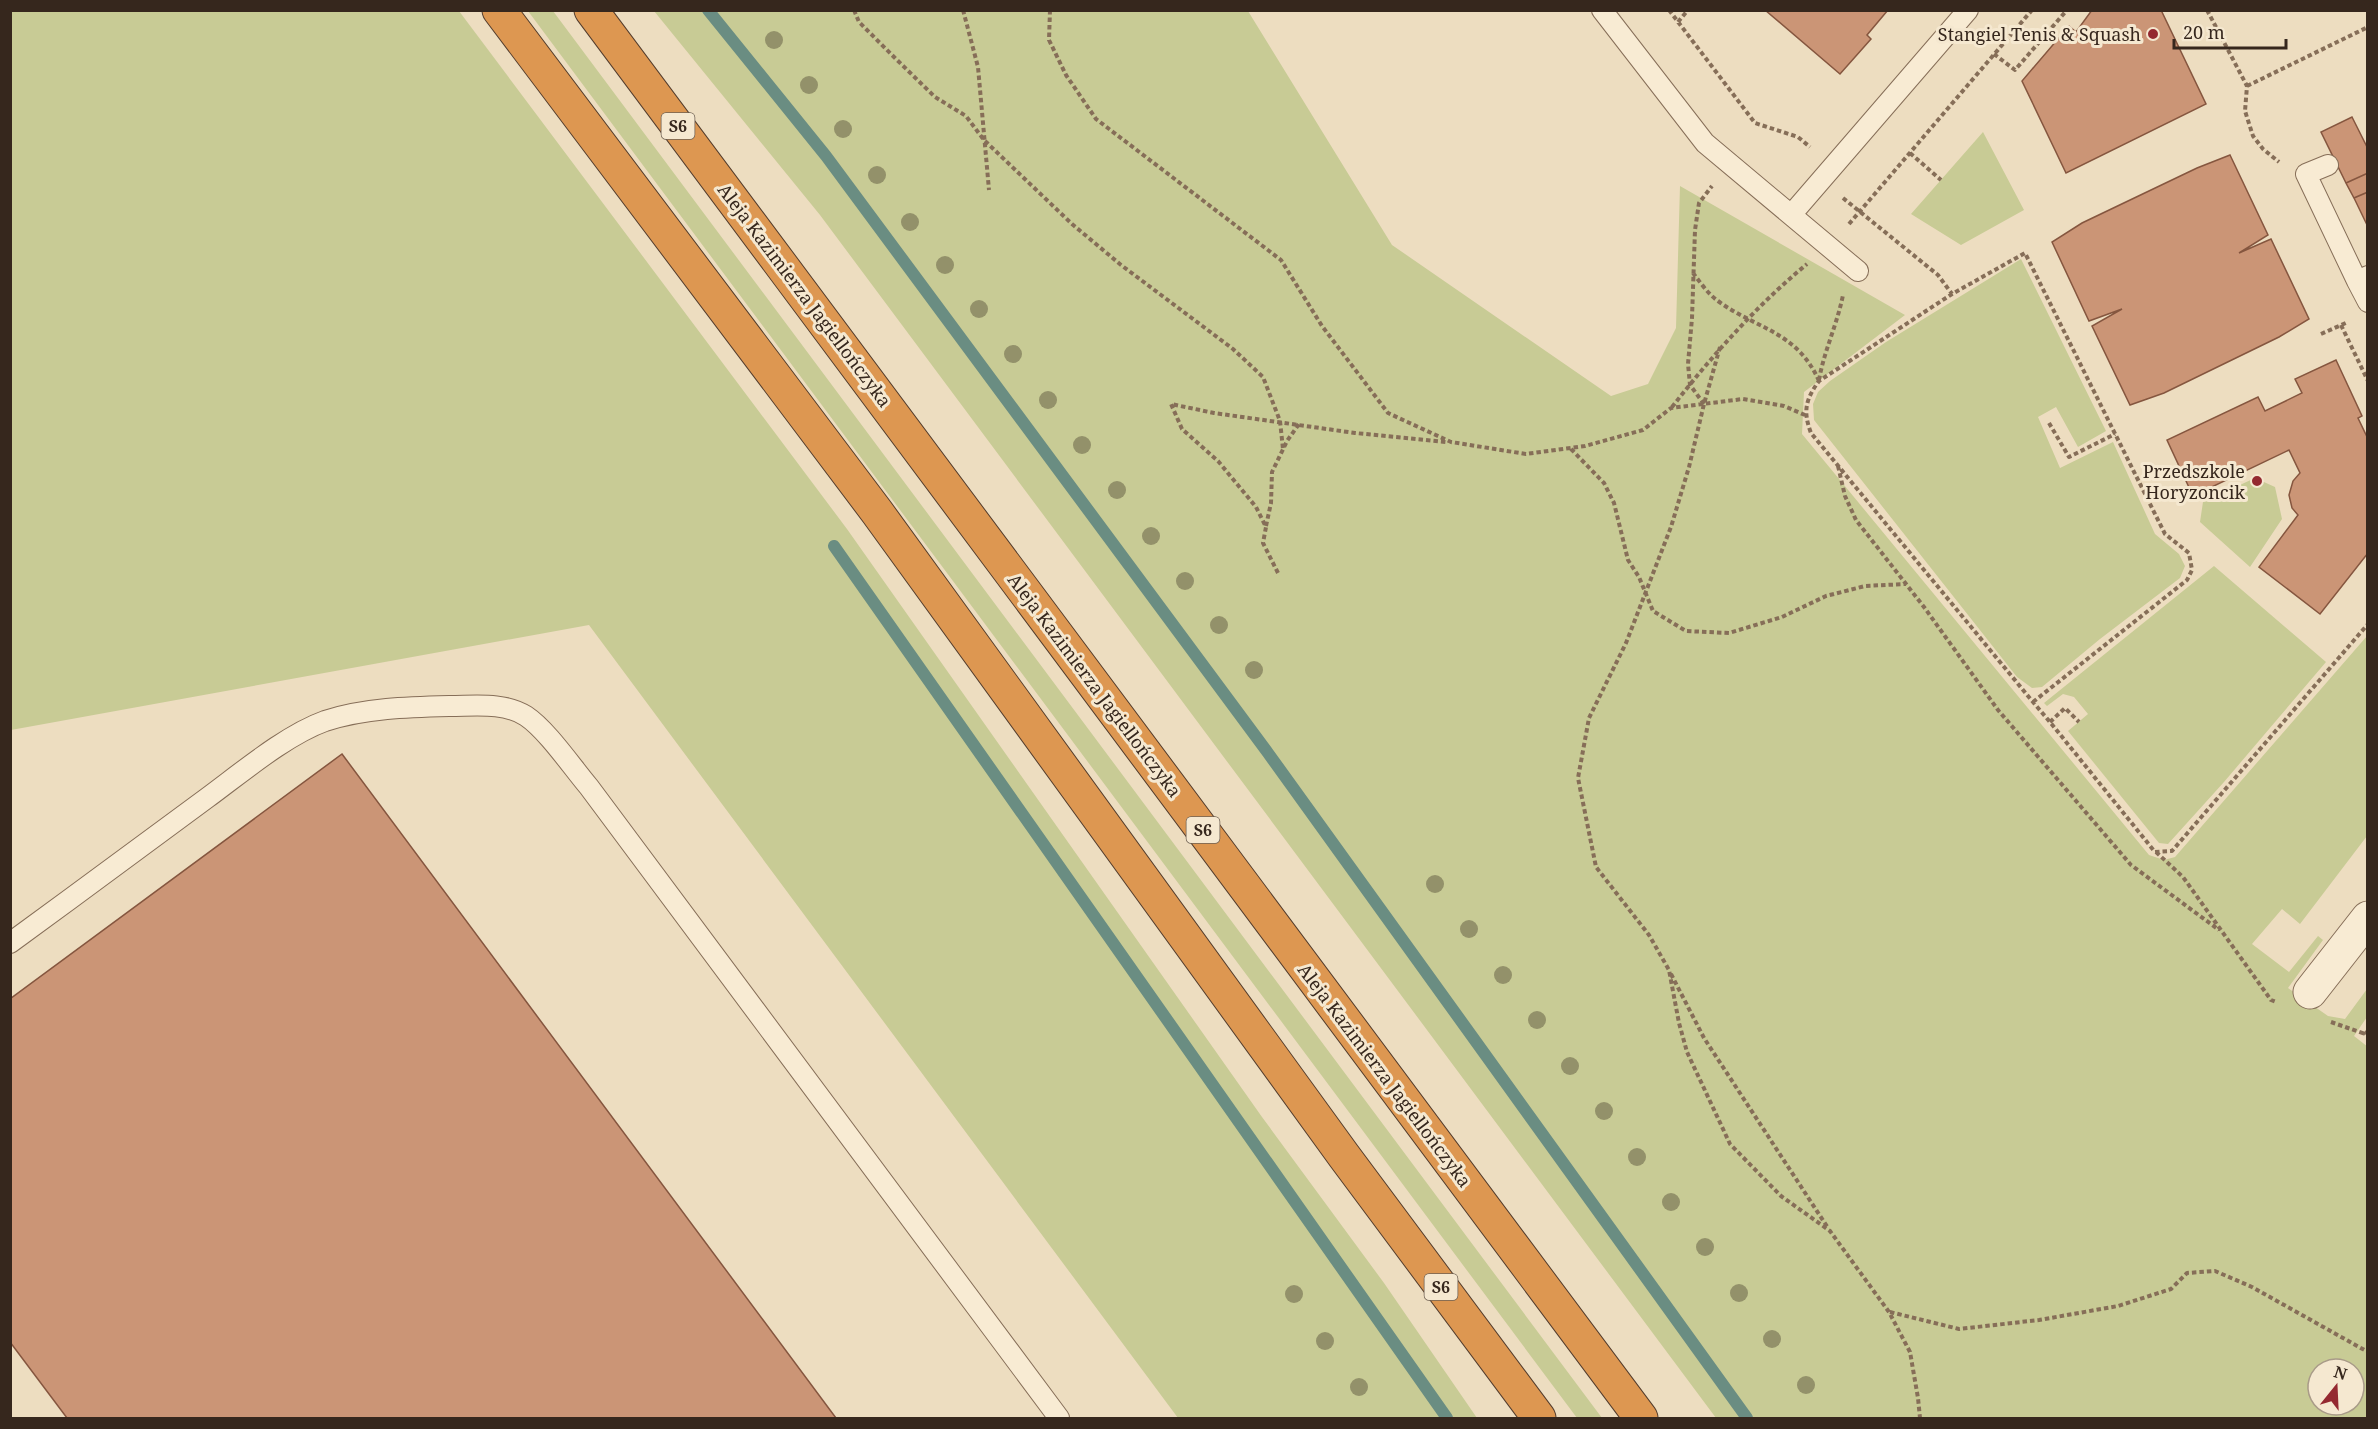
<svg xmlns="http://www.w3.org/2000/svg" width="2378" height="1429" font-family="'Noto Serif',serif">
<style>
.green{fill:#c8cb95;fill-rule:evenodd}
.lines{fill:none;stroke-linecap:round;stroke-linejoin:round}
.stream{stroke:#6a8d82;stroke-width:12}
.building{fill:#cb9576;stroke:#85563f;stroke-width:1.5}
.service-casing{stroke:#866e58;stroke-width:22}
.minor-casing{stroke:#866e58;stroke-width:35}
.motorway-casing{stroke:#543d2d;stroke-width:35}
.path{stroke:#866e58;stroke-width:4;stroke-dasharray:4.5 3;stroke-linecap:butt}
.service{stroke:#f8ebd3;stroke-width:20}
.minor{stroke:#f8ebd3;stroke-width:33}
.motorway{stroke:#dd9751;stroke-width:33}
.tree{fill:#93916a}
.poi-dot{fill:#942930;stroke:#f5e8d0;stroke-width:2}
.labels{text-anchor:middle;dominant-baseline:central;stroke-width:6;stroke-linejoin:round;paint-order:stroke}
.shield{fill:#f5e8d0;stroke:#6f6153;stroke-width:1.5}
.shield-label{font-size:16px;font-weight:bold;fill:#36271d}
.poi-label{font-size:18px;fill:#36271d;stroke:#f5e8d0;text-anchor:end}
.street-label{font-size:18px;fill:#36271d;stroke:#f5e8d0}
</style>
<rect width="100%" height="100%" fill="#edddc0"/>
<path class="green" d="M11,10L459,11L847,529L1262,1117L1384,1283L1477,1418H1178L589,625L11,730Z
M528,11H553L1602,1418H1577Z
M654,11H1248L1392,245L1611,396L1648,384L1676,328L1680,186L1905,315L1804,392L1802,434L2149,855L2164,860L2175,857L2367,636V836L2300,924L2282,909L2252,944L2289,972L2318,936L2323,940L2288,988L2328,1016L2345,1019L2367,989V1017L2354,1036L2368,1047L2367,1418H1716L820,215ZM2318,1369H2354V1405H2318Z
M1983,132L2024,210L1961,245L1911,214Z
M2021,259L2106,431L2078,447L2056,407L2038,417L2060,468L2113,442L2155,534L2179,554L2185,566L2180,578L2100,639L2042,687L2032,688L2017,677L1814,420L1813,404L1818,392L1830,381L1886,342Z
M2255,478L2275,487L2282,519L2250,567L2200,522L2203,502Z
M2214,566L2326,662L2224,782L2168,844L2159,843L2068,731L2088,714L2074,697L2063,694L2047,706L2044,703Z"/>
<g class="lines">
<path class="stream" d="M708,10L826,156L1268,753L1747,1418
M834,546L1447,1418"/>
</g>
<path class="building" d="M1765,10H1888L1867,35L1871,39L1840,74Z
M2092,10H2161L2206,104L2066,173L2022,81L2069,26L2076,32Z
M2352,117L2368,149V173L2346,183L2321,132Z
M2230,155L2268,235L2239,253L2271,239L2309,319L2279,337L2164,393L2130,405L2092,326L2122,309L2089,321L2052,242L2082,223L2197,168Z
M2368,173V192L2354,198L2346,183Z
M2368,192V227L2354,198Z
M2336,360L2362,416L2358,418L2368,439V553L2320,614L2259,567L2298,515L2292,508L2289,495L2293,481L2300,473L2289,450L2193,496L2167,440L2258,397L2265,411L2302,393L2295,379Z
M342,754L836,1418H67L10,1342V999Z"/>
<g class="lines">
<g class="service-casing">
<path id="service" d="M1602,10L1705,143L1791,215
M2328,165L2306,174L2357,281
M1858,271L1791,215L1968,10
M2368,276L2357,281L2368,302
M10,943C76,895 142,846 207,798C241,773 286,735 325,721C365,708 409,707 450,706C475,706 504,702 526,716C547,730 572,767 589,787L1059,1418"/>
</g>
<g class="minor-casing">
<path id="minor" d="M2310,992L2368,918"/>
</g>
<g class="motorway-casing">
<path id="motorway" d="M499,10L877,512L1344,1156L1539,1418
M591,10L1641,1418"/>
</g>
<path class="path" d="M854,10L859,22L895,58L935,97L966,116L984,140L1072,224L1121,265L1233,349L1263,377L1280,421L1283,449
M963,10L978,67L989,190
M1050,10L1049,40L1066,75L1096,119L1281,260L1322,326L1388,413L1451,442L1526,454L1585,446L1643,430L1671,408L1743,399L1784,406L1805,415
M1669,10L1755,123L1798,137L1810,147
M2207,10L2247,86L2245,111L2253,136L2263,149L2279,162
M1678,22L1688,10
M1994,54L2015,70L2067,10
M2247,86L2368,27
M1910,153L1941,180
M1843,198L1938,275L1952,294
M1849,224L2032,10
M1693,273C1700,282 1708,294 1718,301C1756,329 1797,331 1819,381
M2341,325L2368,381
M2321,334L2348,322
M1720,347L1704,404L1689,467L1671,527L1626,643L1589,718L1578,778L1596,867L1649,935L1669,970L1679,1023L1687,1052L1730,1144L1781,1196L1830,1231L1889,1312L1910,1352L1918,1398L1920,1418
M1819,380C1824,351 1837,325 1843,295
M1704,404L1690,385L1688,364L1692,318L1695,230L1699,203L1712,186
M1672,407C1712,356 1756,306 1807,264
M2049,423L2069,457L2115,434
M1571,449L1604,483L1614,503L1628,560L1639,577L1653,611L1686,631L1729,633L1782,617L1826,596L1865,586L1906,584
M1838,466L1845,496L1856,520L1924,607L1998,710L2131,865L2219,930
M1266,526L1271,503L1272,472L1287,441L1299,424
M1278,573L1263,543L1266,527L1256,507L1218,461L1182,429L1171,404L1214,413L1355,433L1446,442
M2033,702L2187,580L2192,570L2189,553L2165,534L2025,253L1952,294L1819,381C1805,400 1803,412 1811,433L2033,702L2050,722L2155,852L2172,851L2368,624
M2050,722L2065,708L2079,722
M2156,852L2183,877L2271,1000L2276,1002
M1671,974L1704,1038L1828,1228
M2331,1022L2365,1034
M2368,1031L2365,1034L2368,1036
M1890,1312L1959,1329L2039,1320L2118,1306L2171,1289L2187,1273L2215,1271L2252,1287L2368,1352"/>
<use href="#service" class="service"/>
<use href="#minor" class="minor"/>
<use href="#motorway" class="motorway"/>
</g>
<g class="tree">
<circle cx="774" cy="40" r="9"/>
<circle cx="809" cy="85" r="9"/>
<circle cx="843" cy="129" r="9"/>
<circle cx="877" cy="175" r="9"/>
<circle cx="910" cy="222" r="9"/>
<circle cx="945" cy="265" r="9"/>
<circle cx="979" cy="309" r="9"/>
<circle cx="1013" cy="354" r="9"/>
<circle cx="1048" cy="400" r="9"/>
<circle cx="1082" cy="445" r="9"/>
<circle cx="1117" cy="490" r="9"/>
<circle cx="1151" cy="536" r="9"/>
<circle cx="1185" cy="581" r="9"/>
<circle cx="1219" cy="625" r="9"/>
<circle cx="1254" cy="670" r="9"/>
<circle cx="1435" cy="884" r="9"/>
<circle cx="1469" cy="929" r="9"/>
<circle cx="1503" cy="975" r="9"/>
<circle cx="1537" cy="1020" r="9"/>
<circle cx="1570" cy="1066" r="9"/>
<circle cx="1604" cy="1111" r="9"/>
<circle cx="1637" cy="1157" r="9"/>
<circle cx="1671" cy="1202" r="9"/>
<circle cx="1705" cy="1247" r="9"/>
<circle cx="1739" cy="1293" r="9"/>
<circle cx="1294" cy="1294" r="9"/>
<circle cx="1772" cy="1339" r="9"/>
<circle cx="1325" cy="1341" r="9"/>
<circle cx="1806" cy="1385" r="9"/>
<circle cx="1359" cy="1387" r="9"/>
</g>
<g class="poi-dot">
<circle cx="2153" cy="34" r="6"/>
<circle cx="2257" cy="481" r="6"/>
</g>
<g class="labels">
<g class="shield">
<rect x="661.5" y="113" width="33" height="26" rx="4.5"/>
<rect x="1186.5" y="817" width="33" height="26" rx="4.5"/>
<rect x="1424.5" y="1274" width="33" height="26" rx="4.5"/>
</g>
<g class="shield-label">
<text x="678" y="126">S6</text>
<text x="1203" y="830">S6</text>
<text x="1441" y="1287">S6</text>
</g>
<g class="poi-label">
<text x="2141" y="34">Stangiel Tenis &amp; Squash</text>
<text x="2245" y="471">Przedszkole<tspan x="2245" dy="21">Horyzoncik</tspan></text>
</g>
<g class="street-label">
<text transform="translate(805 295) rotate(53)">Aleja Kazimierza Jagiellończyka</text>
<text transform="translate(1095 685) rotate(53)">Aleja Kazimierza Jagiellończyka</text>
<text transform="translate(1385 1075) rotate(53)">Aleja Kazimierza Jagiellończyka</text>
</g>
</g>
<rect width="2378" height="1429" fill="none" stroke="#36271d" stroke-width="24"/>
<g transform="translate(2336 1387) rotate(18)"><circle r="28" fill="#f5e8d0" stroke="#a99b88" stroke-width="1.5"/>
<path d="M0-4.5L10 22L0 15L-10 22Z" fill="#942930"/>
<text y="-9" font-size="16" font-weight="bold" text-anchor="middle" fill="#36271d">N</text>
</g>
<path d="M2174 39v9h112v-9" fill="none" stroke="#36271d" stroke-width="3"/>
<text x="2183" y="39" font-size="18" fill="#36271d" stroke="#f5e8d0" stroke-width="4.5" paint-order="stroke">20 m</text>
</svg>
